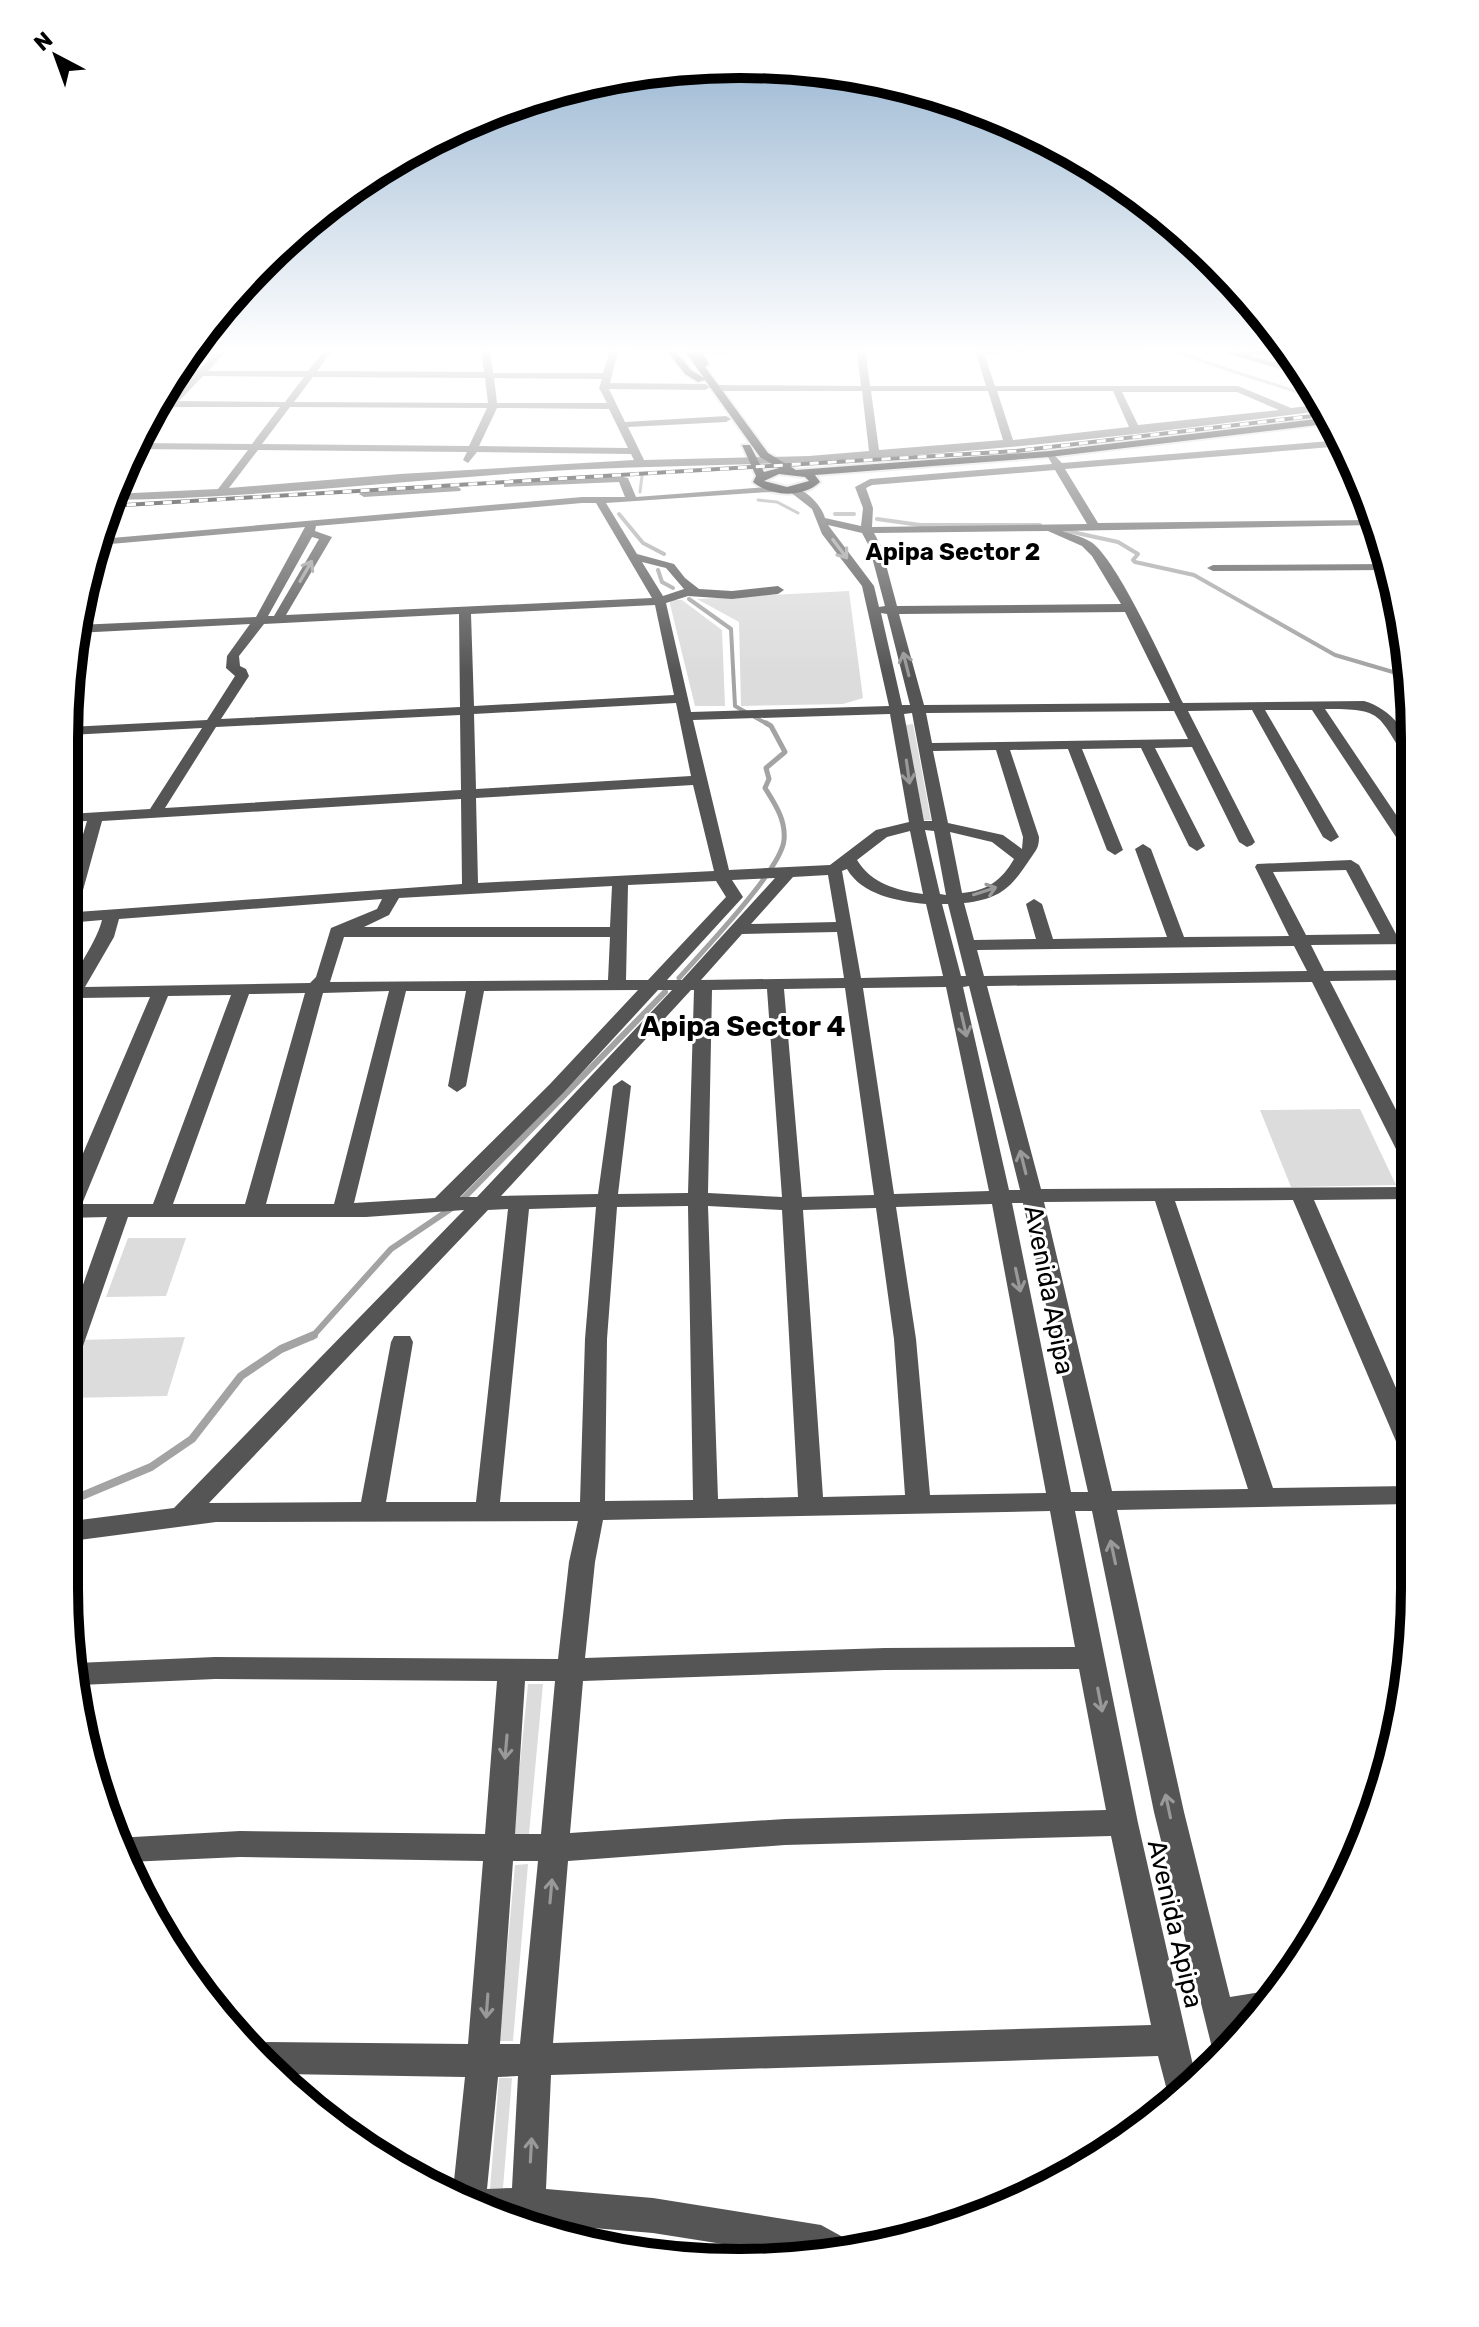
<svg xmlns="http://www.w3.org/2000/svg" width="1479" height="2327" font-family="Rubik,sans-serif">
<style>
.green{fill:#dcdcdc}
.lines{fill:none;stroke-linecap:round;stroke-linejoin:round}
.stream-far4{stroke:#a3a3a3;stroke-width:3}
.stream-far3{stroke:#a3a3a3;stroke-width:4}
.stream-far2{stroke:#a3a3a3;stroke-width:5}
.stream-far1{stroke:#a3a3a3;stroke-width:6}
.stream{stroke:#a3a3a3;stroke-width:8}
.major-casing{stroke:#dbdbdb;stroke-width:4}
.minor{fill:#555;fill-rule:evenodd}
.major{fill:#000;fill-rule:evenodd}
.rail-casing{stroke:#000;stroke-width:4}
.rail{stroke:#fff;stroke-width:3;stroke-dasharray:9;stroke-linecap:butt}
.oneway{stroke:#999}
.labels{text-anchor:middle;dominant-baseline:central;stroke-width:6;stroke-linejoin:round;paint-order:stroke}
.far-neighbourhood-label{font-size:24px;font-weight:bold;fill:#000;stroke:#fff}
.street-label{font-size:26px;fill:#000;stroke:#fff}
.neighbourhood-label{font-size:28px;font-weight:bold;fill:#000;stroke:#fff}
.rim{fill:none;stroke:#000;stroke-width:10}
</style>
<rect width="100%" height="100%" fill="#fff"/>
<path class="green" d="M849,591L863,698L843,704L741,706L739,622L697,599Z
M669,600H682L722,630L725,706H695Z
M913,724L931,820H924L905,725Z
M1360,1109L1396,1185L1291,1187L1260,1110Z
M128,1238H186L166,1296L106,1297Z
M185,1337L167,1396L65,1398V1384L82,1340Z
M528,1684H543L529,1834H513Z
M528,1864L513,2041H499L515,1865Z
M499,2078H512L503,2188L490,2189Z"/>
<g class="lines">
<path class="stream-far4" d="M1166,347C1218,369 1271,382 1324,401
M640,492L642,476
M758,500L777,502L798,513"/>
<path class="stream-far3" d="M619,514L643,543L664,554
M835,514H854
M877,519L920,525H1040
M1063,530L1118,542L1138,554L1133,560L1135,562L1194,575L1335,655L1410,677
M658,570L662,582L673,588
M689,599L731,629L735,706L769,725"/>
<path class="stream-far2" d="M679,978C701,953 782,869 784,840C786,820 775,804 765,788L769,779L766,768L785,752L771,726L766,723"/>
<path class="stream-far1" d="M461,1201L665,992
M312,1337L391,1249L452,1208"/>
<path class="stream" d="M65,1503L151,1467L192,1439L241,1376L281,1349L314,1335"/>
<g class="major-casing">
<path id="major" d="M612,347L673,348L691,370L704,378L682,347L692,350L735,347L732,352L702,353L709,364L705,367L768,453L796,470L1049,451L1332,417L1334,423L1049,457L815,475L820,482C803,498 771,497 753,482L756,476L742,445H750L764,472L779,468L760,457L705,380L698,382L685,374L668,352L615,351ZM779,474L805,477L809,481L787,487L764,481Z"/>
</g>
<path class="minor" d="M222,347H230L208,371H308L327,347H335L317,371L484,372L481,350H413L409,347H619L610,383L705,384L710,387L705,390L609,389L625,422L726,416L731,419L726,422L628,427L644,460L809,456L869,451L862,391H716L711,388L716,385L861,386L857,352H732L728,349L731,347H865L870,386H986L974,347H1145L1148,352L984,353L995,386H1238L1291,408L1326,404L1328,410C1156,433 982,453 809,462C723,466 637,466 551,471C404,480 257,498 110,500L112,494L218,489L248,450L134,449L137,443L252,444L280,407H174L145,437L141,438L164,407L159,406L162,401H169L194,376L177,375L179,370H199ZM528,349L530,350L610,351L603,373H493L490,350ZM203,376L304,377L285,402L179,401ZM313,377L485,378L488,403L294,402ZM494,378L602,379L599,388L607,403H497ZM871,391H988L1003,440L879,450ZM997,391H1113L1129,427L1013,440ZM1122,392H1237L1279,410L1138,425ZM290,407L487,408L469,446L262,444ZM497,408L609,409L628,448L479,446ZM258,450L467,452L463,460L468,463L477,452L631,454L634,460L400,474L229,488Z
M1229,348L1246,353L1249,349H1287L1290,354L1249,355L1303,371L1307,377L1226,353Z
M1342,440L1344,446L1065,469L1098,523L1371,520L1375,521V525L1062,531C1071,534 1083,537 1091,542C1117,559 1167,670 1183,703L1364,701C1390,708 1413,735 1413,762L1408,761C1376,714 1385,709 1325,709L1409,834L1406,837H1396L1312,710H1265L1339,837L1331,842L1323,837L1252,710L1188,711L1255,842L1252,845L1247,847L1239,842L1192,747L1155,748L1205,846L1197,851L1189,846L1141,748L1082,749L1123,850L1115,855L1107,850L1068,749L1010,750L1039,837C1039,848 1036,850 1030,859C1011,888 1000,899 964,903L974,940L1036,939L1026,904L1034,899L1042,904L1053,939L1167,937L1135,849L1143,844L1151,849L1184,937L1289,936L1255,867L1257,864L1351,860L1359,865L1396,934H1412V944L1311,945L1324,971L1412,970V980L1330,981L1412,1141L1411,1167L1402,1161L1312,982L987,986L1041,1189L1411,1187V1199L1314,1200L1410,1420V1455L1402,1452L1398,1446L1293,1200L1175,1201L1273,1488L1410,1486V1504L1117,1510L1184,1812L1230,1997L1267,1991L1277,1996L1246,2026L1238,2027L1239,2033L1214,2056L1154,1812L1092,1511H1075L1138,1823L1195,2074L1169,2098L1158,2056L551,2075L546,2189L653,2198L821,2225L841,2236L846,2247L780,2253L653,2233L545,2224L543,2231L522,2227L453,2190L465,2077L282,2074L256,2046L267,2042L468,2044L483,1861L240,1857L128,1862L116,1838L240,1831L485,1834L497,1681L215,1679L80,1685L76,1663L215,1657L558,1659L569,1562L578,1521L216,1522L64,1542V1522L174,1508L464,1210L366,1217H128L76,1366L73,1372L65,1374L66,1333L73,1311H66V1297L79,1296L107,1217L66,1218V1193L150,997L79,998L75,1004L68,1005C68,973 94,951 102,920L68,923V885L87,821L69,822V814L150,809L202,728L69,735V727L207,720L235,676L226,668L227,656L250,624L76,633L77,625L256,617L305,527L99,545L100,539L582,497H625L619,482L504,487V483L508,482L619,476L628,478L636,497L779,486L783,487V491L606,503L637,554L674,564L685,578L699,589L732,591L778,586L784,590L778,594L732,599L688,596L666,603L691,712L889,706L862,586L822,534L812,509L789,491V487C804,487 821,504 825,518L861,526L863,508L855,487L870,479L1052,464L1048,457L1053,454L1062,463ZM1055,470L1087,524L872,527L873,508L866,488L872,485ZM582,503H596L652,598L286,615L332,537L315,531L316,526ZM828,525L862,533L869,546L885,606L879,607L874,586ZM1048,531L1082,546L1092,556L1121,604L897,606L881,546L874,533ZM312,537L319,539L274,616H268ZM642,562L666,568L684,589L663,596ZM655,605L674,695L474,706L471,614ZM1125,612L1170,703L924,705L899,614ZM881,613L887,614L910,705H902ZM459,614L460,707L221,719L249,676L246,669L240,666L239,656L264,624ZM676,703L691,776L476,789L474,714ZM1174,711L1188,739L932,743L926,713ZM912,713L932,821H924L904,714ZM890,714L909,822L876,830L830,865L729,870L693,720ZM460,715L461,790L165,808L216,727ZM996,750L1023,837L1022,849L1003,835L948,823L933,751ZM693,785L714,871L478,883L476,798ZM461,799L462,884L77,912L102,821ZM925,830L934,831L946,895L940,894ZM910,831L923,894C896,890 872,884 857,860L887,837ZM950,832L992,842L1014,859C1002,880 987,891 962,893ZM847,869C862,895 897,901 926,904L943,976L861,978L842,871ZM1346,870L1380,934L1306,935L1273,872ZM828,875L836,922L751,924L793,877ZM775,878L682,980H667L743,897L732,880ZM716,881L726,897L648,980H626L628,885ZM612,886L610,927H364L389,915L399,898ZM382,899L377,909L331,928L316,977L310,983L85,987L114,937L119,919ZM942,904H948L966,976H961ZM837,932L844,978L701,980L742,934ZM344,937H610L608,980L330,982ZM1294,946L1307,971L984,976L977,950ZM969,986L1020,1190H1009L963,987ZM946,987L989,1191L894,1194L863,988ZM845,988L874,1195L802,1197L784,989ZM767,989L782,1197L708,1193L712,990ZM638,990L550,1084L435,1198L354,1203L406,991H466L448,1086L457,1092L466,1086L484,991ZM658,990H672L477,1197H460L564,1092ZM691,990H694L688,1193L618,1194L631,1086L622,1080L613,1086L598,1194L501,1196ZM389,991L334,1204H266L323,993ZM305,993L245,1204H173L249,994ZM231,995L153,1204H82L168,996ZM1155,1201L1248,1489L1112,1491L1044,1202ZM1012,1203H1023L1088,1492H1071ZM992,1204L1046,1493L930,1495L916,1339L896,1207ZM688,1206L693,1500L605,1501L607,1339L617,1207ZM708,1206L782,1210L798,1497L718,1499ZM596,1207L585,1339L580,1502H500L529,1209ZM876,1208L894,1339L905,1495L823,1497L803,1210ZM508,1209L476,1502H386L413,1342L410,1336H394L391,1342L361,1502L209,1503L488,1210ZM1050,1511L1075,1647L885,1648L585,1658L595,1562L603,1520ZM1079,1669L1106,1810L785,1819L570,1833L583,1681L885,1670ZM525,1681H555L541,1834H515ZM1111,1836L1151,2025L553,2043L568,1861L785,1845ZM513,1861H538L520,2044H500ZM518,2076L512,2188L487,2189L498,2077Z
M456,486L461,489L460,491L364,497L359,494L364,491Z
M1387,564L1388,570L1213,571L1207,568L1213,565Z"/>
<use href="#major" class="major"/>
<g class="rail-casing">
<path id="rail" d="M109,506L1016,451L1330,414"/>
</g>
<use href="#rail" class="rail"/>
</g>
<defs><path id="oneway-shaft" d="M-6 0H5M1.5-3L5.5 0L1.5 3" fill="none" stroke-width="1.6" stroke-linecap="round" stroke-linejoin="round" transform="scale(2)"/></defs>
<g class="oneway">
<use href="#oneway-shaft" transform="translate(840 549) rotate(53)"/>
<use href="#oneway-shaft" transform="translate(306 571) rotate(-60)"/>
<use href="#oneway-shaft" transform="translate(906 664) rotate(-104)"/>
<use href="#oneway-shaft" transform="translate(908 772) rotate(82)"/>
<use href="#oneway-shaft" transform="translate(985 891) rotate(-18)"/>
<use href="#oneway-shaft" transform="translate(964 1025) rotate(77)"/>
<use href="#oneway-shaft" transform="translate(1023 1162) rotate(-104)"/>
<use href="#oneway-shaft" transform="translate(1018 1280) rotate(78)"/>
<use href="#oneway-shaft" transform="translate(1113 1552) rotate(-102)"/>
<use href="#oneway-shaft" transform="translate(1100 1700) rotate(79)"/>
<use href="#oneway-shaft" transform="translate(506 1747) rotate(95)"/>
<use href="#oneway-shaft" transform="translate(1168 1806) rotate(-102)"/>
<use href="#oneway-shaft" transform="translate(551 1891) rotate(-85)"/>
<use href="#oneway-shaft" transform="translate(487 2006) rotate(94)"/>
<use href="#oneway-shaft" transform="translate(531 2150) rotate(-87)"/>
</g>
<linearGradient id="sky" x2="0" y2="1"><stop stop-color="#8cadcc"/><stop offset="0.52" stop-color="#fff"/><stop offset="1" stop-color="#fff" stop-opacity="0"/></linearGradient>
<rect width="1479" height="673" fill="url(#sky)"/>
<g class="labels">
<g class="far-neighbourhood-label">
<text x="953" y="552">Apipa Sector 2</text>
</g>
<g class="street-label">
<text transform="translate(1049 1290) rotate(79)">Avenida Apipa</text>
<text transform="translate(1175 1924) rotate(77)">Avenida Apipa</text>
</g>
<g class="neighbourhood-label">
<text x="743" y="1026">Apipa Sector 4</text>
</g>
</g>
<path d="M0 0H1479V2327H0ZM739 78H740A661 661 0 0 1 1401 739V1588A661 661 0 0 1 740 2249H739A661 661 0 0 1 78 1588V739A661 661 0 0 1 739 78Z" fill="#fff" fill-rule="evenodd"/>
<path class="rim" d="M739 78H740A661 661 0 0 1 1401 739V1588A661 661 0 0 1 740 2249H739A661 661 0 0 1 78 1588V739A661 661 0 0 1 739 78Z"/>
<g transform="translate(56 56) rotate(319)" stroke="#ffffff" stroke-width="6" paint-order="stroke">
<path d="M0-6L14 30L0 20L-14 30Z" fill="#000000"/>
<text y="-12" font-size="22" font-weight="bold" text-anchor="middle" fill="#000000">N</text>
</g>
</svg>
